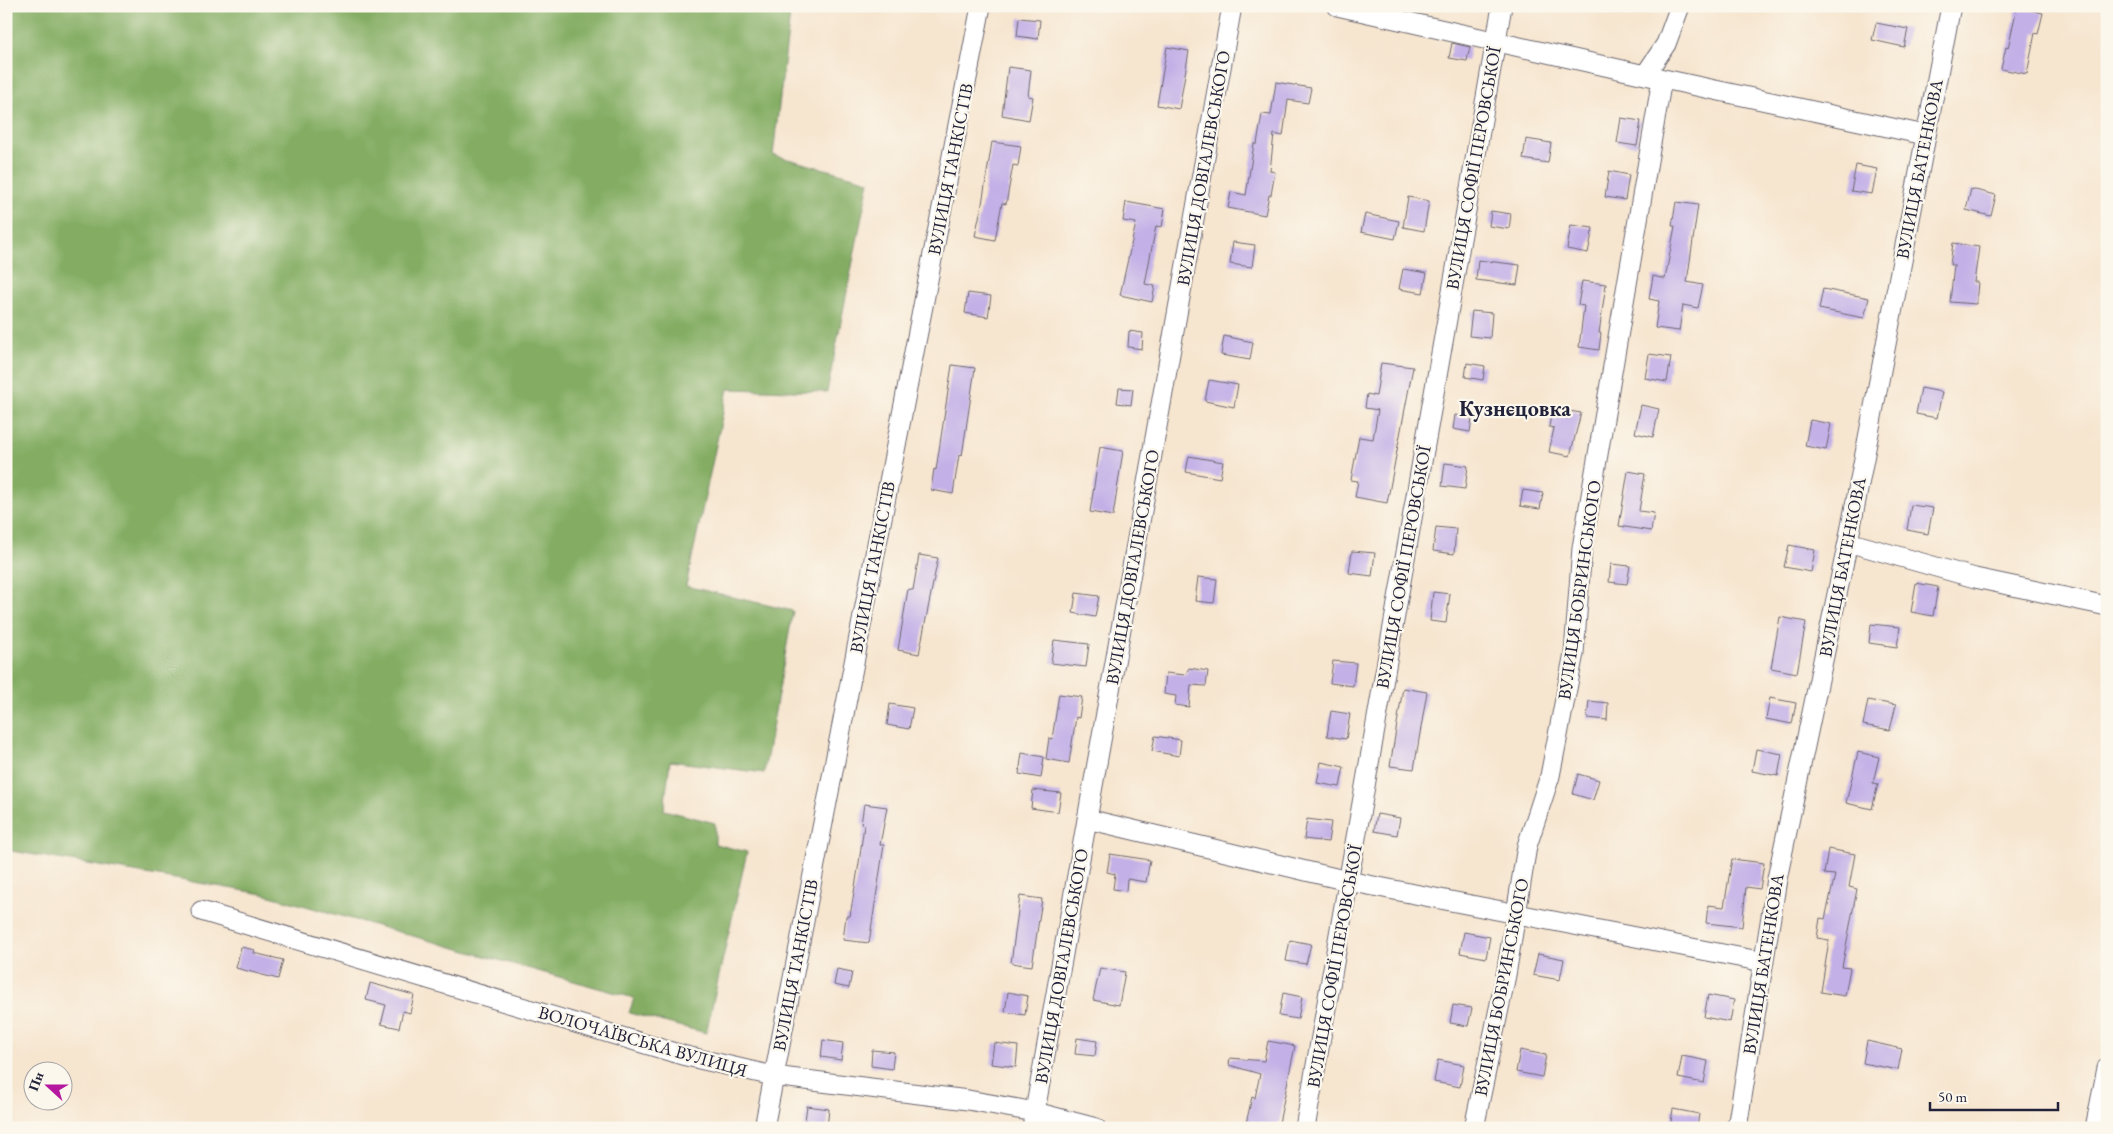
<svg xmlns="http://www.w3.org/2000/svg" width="2113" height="1134" font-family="'EB Garamond',serif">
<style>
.forest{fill:#84ad64;stroke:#536850}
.building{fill:#c3b0e7}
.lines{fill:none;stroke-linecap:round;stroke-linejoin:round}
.minor-casing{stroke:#6c666f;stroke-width:21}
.minor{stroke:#fff;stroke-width:19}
.labels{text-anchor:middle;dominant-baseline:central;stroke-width:4.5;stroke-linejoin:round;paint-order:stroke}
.street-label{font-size:18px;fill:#22223b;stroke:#fbf7ec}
.district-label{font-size:22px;font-weight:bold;fill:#22223b;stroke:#fbf7ec}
</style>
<rect width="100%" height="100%" fill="#fbf7ec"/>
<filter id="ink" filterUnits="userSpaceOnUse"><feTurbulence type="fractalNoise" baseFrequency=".02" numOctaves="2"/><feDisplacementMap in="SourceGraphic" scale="10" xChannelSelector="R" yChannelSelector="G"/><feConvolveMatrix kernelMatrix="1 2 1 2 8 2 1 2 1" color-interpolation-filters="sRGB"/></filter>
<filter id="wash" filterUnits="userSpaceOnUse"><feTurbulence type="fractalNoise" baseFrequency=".0096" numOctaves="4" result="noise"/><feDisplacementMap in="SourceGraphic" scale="20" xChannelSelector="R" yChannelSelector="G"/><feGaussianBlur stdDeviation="1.12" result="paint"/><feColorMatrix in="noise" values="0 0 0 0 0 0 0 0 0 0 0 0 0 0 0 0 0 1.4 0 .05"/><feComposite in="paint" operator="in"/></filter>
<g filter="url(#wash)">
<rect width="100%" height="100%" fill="#f6e5cf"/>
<path class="forest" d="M6,6H791L773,155L869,181L827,392L728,389L686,586L793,611L764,773L670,761L664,810L715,823V844L747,852L706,1033L629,1013L634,998L263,894L6,850Z"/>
<g id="blocks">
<path class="building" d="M2017,7L2043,13L2038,34L2035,33L2027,74L2001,69L2006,47L2008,48Z
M1019,18L1040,20L1038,39L1017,36Z
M1876,23L1908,29L1904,47L1872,40Z
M1452,43L1470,47L1467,61L1449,58Z
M1167,47L1189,51L1179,109L1157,105Z
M1008,67L1031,70L1028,96L1033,97L1029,120L1002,115Z
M1276,82L1311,88L1308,103L1288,100L1283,136L1274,134L1270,171L1275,172L1271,195H1269L1265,215L1228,208L1231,192L1246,195L1254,144H1257L1262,114L1271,115Z
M1621,118L1641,121L1637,146L1617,143Z
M1526,139L1551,143L1548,163L1523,159Z
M992,142L1021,146L1018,166L1013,165L1006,204L1002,203L995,240L975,236L982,204Z
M1856,165L1877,169L1872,194L1851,191Z
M1609,171L1629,175L1625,200L1605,197Z
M1971,189L1996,195L1991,216L1966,210Z
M1408,197L1429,201L1424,231L1403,227Z
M1126,202L1165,209L1162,227L1156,226L1145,284L1155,286L1152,302L1120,295L1136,223L1123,221Z
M1676,202L1698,205L1687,282L1703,285L1698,308L1683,305L1679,331L1655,328L1659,301L1649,299L1653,276L1665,279L1675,226H1672Z
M1491,211L1511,214L1509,229L1489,226Z
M1365,214L1399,221L1395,239L1361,232Z
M1571,225L1593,228L1588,253L1567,249Z
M1233,242L1255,245L1252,267L1230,264Z
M1953,243L1979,247L1974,282H1978L1976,304L1950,302L1954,265H1950Z
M1478,260L1520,265L1517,285L1476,280Z
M1403,269L1427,273L1423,293L1399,289Z
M1582,281L1606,284L1599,333H1601L1599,350L1579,347L1584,306L1578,305Z
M1823,289L1869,298L1864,318L1819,309Z
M968,293L991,296L988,317L965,313Z
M1472,311L1492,313L1490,338L1469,336Z
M1129,331L1143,333L1142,349L1128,347Z
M1224,336L1253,342L1250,360L1221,355Z
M1649,354L1671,357L1667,382L1645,378Z
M1381,363L1413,367L1387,503L1355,497L1358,481L1351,480L1359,437L1373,439L1378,410L1365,408L1367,394L1376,396Z
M1467,363L1485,366L1483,380L1465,377Z
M952,365L975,368L962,456L959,455L953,494L931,490L934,469L936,470Z
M1209,380L1238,385L1234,407L1205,401Z
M1119,388L1133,389L1131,405L1117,403Z
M1921,388L1942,392L1937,418L1916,414Z
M1641,405L1659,409L1653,437L1635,433Z
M1552,408L1581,413L1570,456L1549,452L1554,428L1549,427Z
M1455,415L1472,418L1470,432L1453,429Z
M1810,420L1831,424L1826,450L1805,446Z
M1100,447L1123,451L1113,516L1090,512Z
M1189,456L1223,462L1220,478L1186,472Z
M1445,463L1468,466L1465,489L1442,486Z
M1628,471L1645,474L1639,511L1654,513L1651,531L1619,526Z
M1523,490L1543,493L1540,509L1520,506Z
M1911,505L1933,508L1928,534L1907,530Z
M1436,527L1456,529L1454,554L1433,551Z
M1789,545L1815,550L1811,572L1784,567Z
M1352,551L1375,553L1372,576L1349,573Z
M919,555L938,558L919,654L898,650L908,589L913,590Z
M1611,564L1630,566L1627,584L1609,582Z
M1198,577L1217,579L1214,603L1195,601Z
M1916,583L1938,587L1933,616L1911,612Z
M1433,592L1450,594L1446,623L1430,621Z
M1076,593L1099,596L1095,617L1073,613Z
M1780,617L1806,622L1797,673L1771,668Z
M1871,624L1900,627L1897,647L1869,643Z
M1054,640L1089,644L1086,667L1051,663Z
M1333,661L1356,663L1353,686L1330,683Z
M1189,668L1208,671L1206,686L1191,685L1189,707L1175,705L1176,696L1164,694L1166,673L1185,675Z
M1403,688L1427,692L1414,769L1390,766Z
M1059,694L1082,697L1079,718L1076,717L1069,763L1046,759L1049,738L1052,739Z
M1770,698L1796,703L1792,724L1766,719Z
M1868,700L1896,705L1890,730L1863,725Z
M1589,701L1608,703L1607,720L1587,718Z
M890,704L913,708L909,729L887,725Z
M1331,711L1350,714L1346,739L1327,736Z
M1155,736L1181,740L1179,756L1152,751Z
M1756,749L1782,754L1778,776L1752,771Z
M1858,752L1879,757L1873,783L1878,784L1872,809L1846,803Z
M1022,753L1044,757L1041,778L1019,774Z
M1321,762L1344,767L1340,787L1317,783Z
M1578,774L1599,780L1593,800L1573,794Z
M1033,790L1061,793L1058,812L1031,808Z
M864,804L887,807L880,845H884L869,943L843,940L846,916H850L859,863L864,825L861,824Z
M1377,814L1400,818L1397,835L1374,831Z
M1307,819L1331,822L1328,842L1304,839Z
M1828,849L1855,854L1849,887L1857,889L1842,967L1850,968L1845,996L1821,992L1829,940L1817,938L1820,918L1825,919L1835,875L1824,874Z
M1110,854L1150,860L1146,882L1127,879L1126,891L1113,889L1115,874L1107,872Z
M1732,859L1764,863L1760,889L1746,887L1742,927L1706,923L1708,905L1724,907Z
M1020,896L1042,899L1032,966L1011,963Z
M1464,932L1490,937L1486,958L1460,953Z
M1290,940L1311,944L1306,964L1286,961Z
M241,947L255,950L254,953L283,960L278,979L236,968Z
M1538,954L1564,959L1560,980L1533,975Z
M1100,968L1125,972L1119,1005L1093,1000Z
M837,969L852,972L849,988L834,985Z
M370,983L414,995L410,1013L403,1011L399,1028L381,1024L386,1005L366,1000Z
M1008,992L1028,996L1025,1015L1005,1012Z
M1283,993L1302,997L1298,1019L1279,1016Z
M1708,995L1734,1000L1730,1022L1704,1017Z
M1453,1005L1472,1008L1468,1026L1450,1023Z
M1077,1038L1097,1041L1095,1056L1075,1054Z
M823,1040L843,1043L841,1060L821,1057Z
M1268,1041L1295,1046L1278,1128L1265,1125L1264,1128H1245L1252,1097L1255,1098L1260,1074L1229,1065L1230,1058L1264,1061Z
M1867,1041L1902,1049L1898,1070L1863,1063Z
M994,1043L1018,1046L1016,1067L991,1064Z
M872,1050L894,1052L892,1069L871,1066Z
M1520,1050L1546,1055L1542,1077L1516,1072Z
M1682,1056L1708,1061L1704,1083L1678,1078Z
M1438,1060L1464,1065L1460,1087L1434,1082Z
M807,1106L829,1109L827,1128H804Z
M1673,1109L1699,1114L1697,1128H1670Z"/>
</g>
</g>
<g filter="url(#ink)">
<use href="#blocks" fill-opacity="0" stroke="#6c666f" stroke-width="1"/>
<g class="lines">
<g class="minor-casing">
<path id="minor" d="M1337,6L1645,75L1925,135
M1645,75L1666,44L1680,6
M1848,542L1975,578L2107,606
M1087,819L1348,881L1764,962
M201,911L682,1055L773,1076L968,1100L1035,1112L1096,1128
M764,1128L981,6
M1032,1128L1232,6
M1305,1128L1502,6
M1474,1128L1506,975L1527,846L1550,776L1574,653L1582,548L1662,79
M1737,1128L1777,879L1848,542L1951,6
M2095,1128L2107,1068"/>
</g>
<use href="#minor" class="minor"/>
</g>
</g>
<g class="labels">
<g class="street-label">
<text transform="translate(1203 168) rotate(-80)">ВУЛИЦЯ ДОВГАЛЕВСЬКОГО</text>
<text transform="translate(1473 168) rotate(-80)">ВУЛИЦЯ СОФІЇ ПЕРОВСЬКОЇ</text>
<text transform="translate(950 169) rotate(-79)">ВУЛИЦЯ ТАНКІСТІВ</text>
<text transform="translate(1919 169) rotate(-79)">ВУЛИЦЯ БАТЕНКОВА</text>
<text transform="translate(872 567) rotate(-79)">ВУЛИЦЯ ТАНКІСТІВ</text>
<text transform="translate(1132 567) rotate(-80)">ВУЛИЦЯ ДОВГАЛЕВСЬКОГО</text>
<text transform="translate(1403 567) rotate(-80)">ВУЛИЦЯ СОФІЇ ПЕРОВСЬКОЇ</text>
<text transform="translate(1842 567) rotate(-79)">ВУЛИЦЯ БАТЕНКОВА</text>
<text transform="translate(1579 590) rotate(-82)">ВУЛИЦЯ БОБРИНСЬКОГО</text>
<text transform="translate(1763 964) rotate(-81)">ВУЛИЦЯ БАТЕНКОВА</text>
<text transform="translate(795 965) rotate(-79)">ВУЛИЦЯ ТАНКІСТІВ</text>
<text transform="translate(1061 966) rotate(-80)">ВУЛИЦЯ ДОВГАЛЕВСЬКОГО</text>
<text transform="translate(1334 966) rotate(-80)">ВУЛИЦЯ СОФІЇ ПЕРОВСЬКОЇ</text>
<text transform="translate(1501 987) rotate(-79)">ВУЛИЦЯ БОБРИНСЬКОГО</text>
<text transform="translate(643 1041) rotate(16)">ВОЛОЧАЇВСЬКА ВУЛИЦЯ</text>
</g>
<g class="district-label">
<text x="1515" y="408">Кузнєцовка</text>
</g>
</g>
<rect width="2113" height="1134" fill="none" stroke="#fbf7ec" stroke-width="25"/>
<g transform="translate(48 1086) rotate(291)"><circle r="24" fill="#fbf7ec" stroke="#a4a2a5"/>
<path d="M0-4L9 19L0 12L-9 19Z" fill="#b5179e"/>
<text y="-8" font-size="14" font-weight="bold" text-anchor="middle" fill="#22223b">Пн</text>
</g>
<path d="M1930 1102v8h128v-8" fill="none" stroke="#22223b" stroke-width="2.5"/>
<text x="1938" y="1102" font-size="15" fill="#22223b" stroke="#fbf7ec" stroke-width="4" paint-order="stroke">50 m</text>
</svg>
